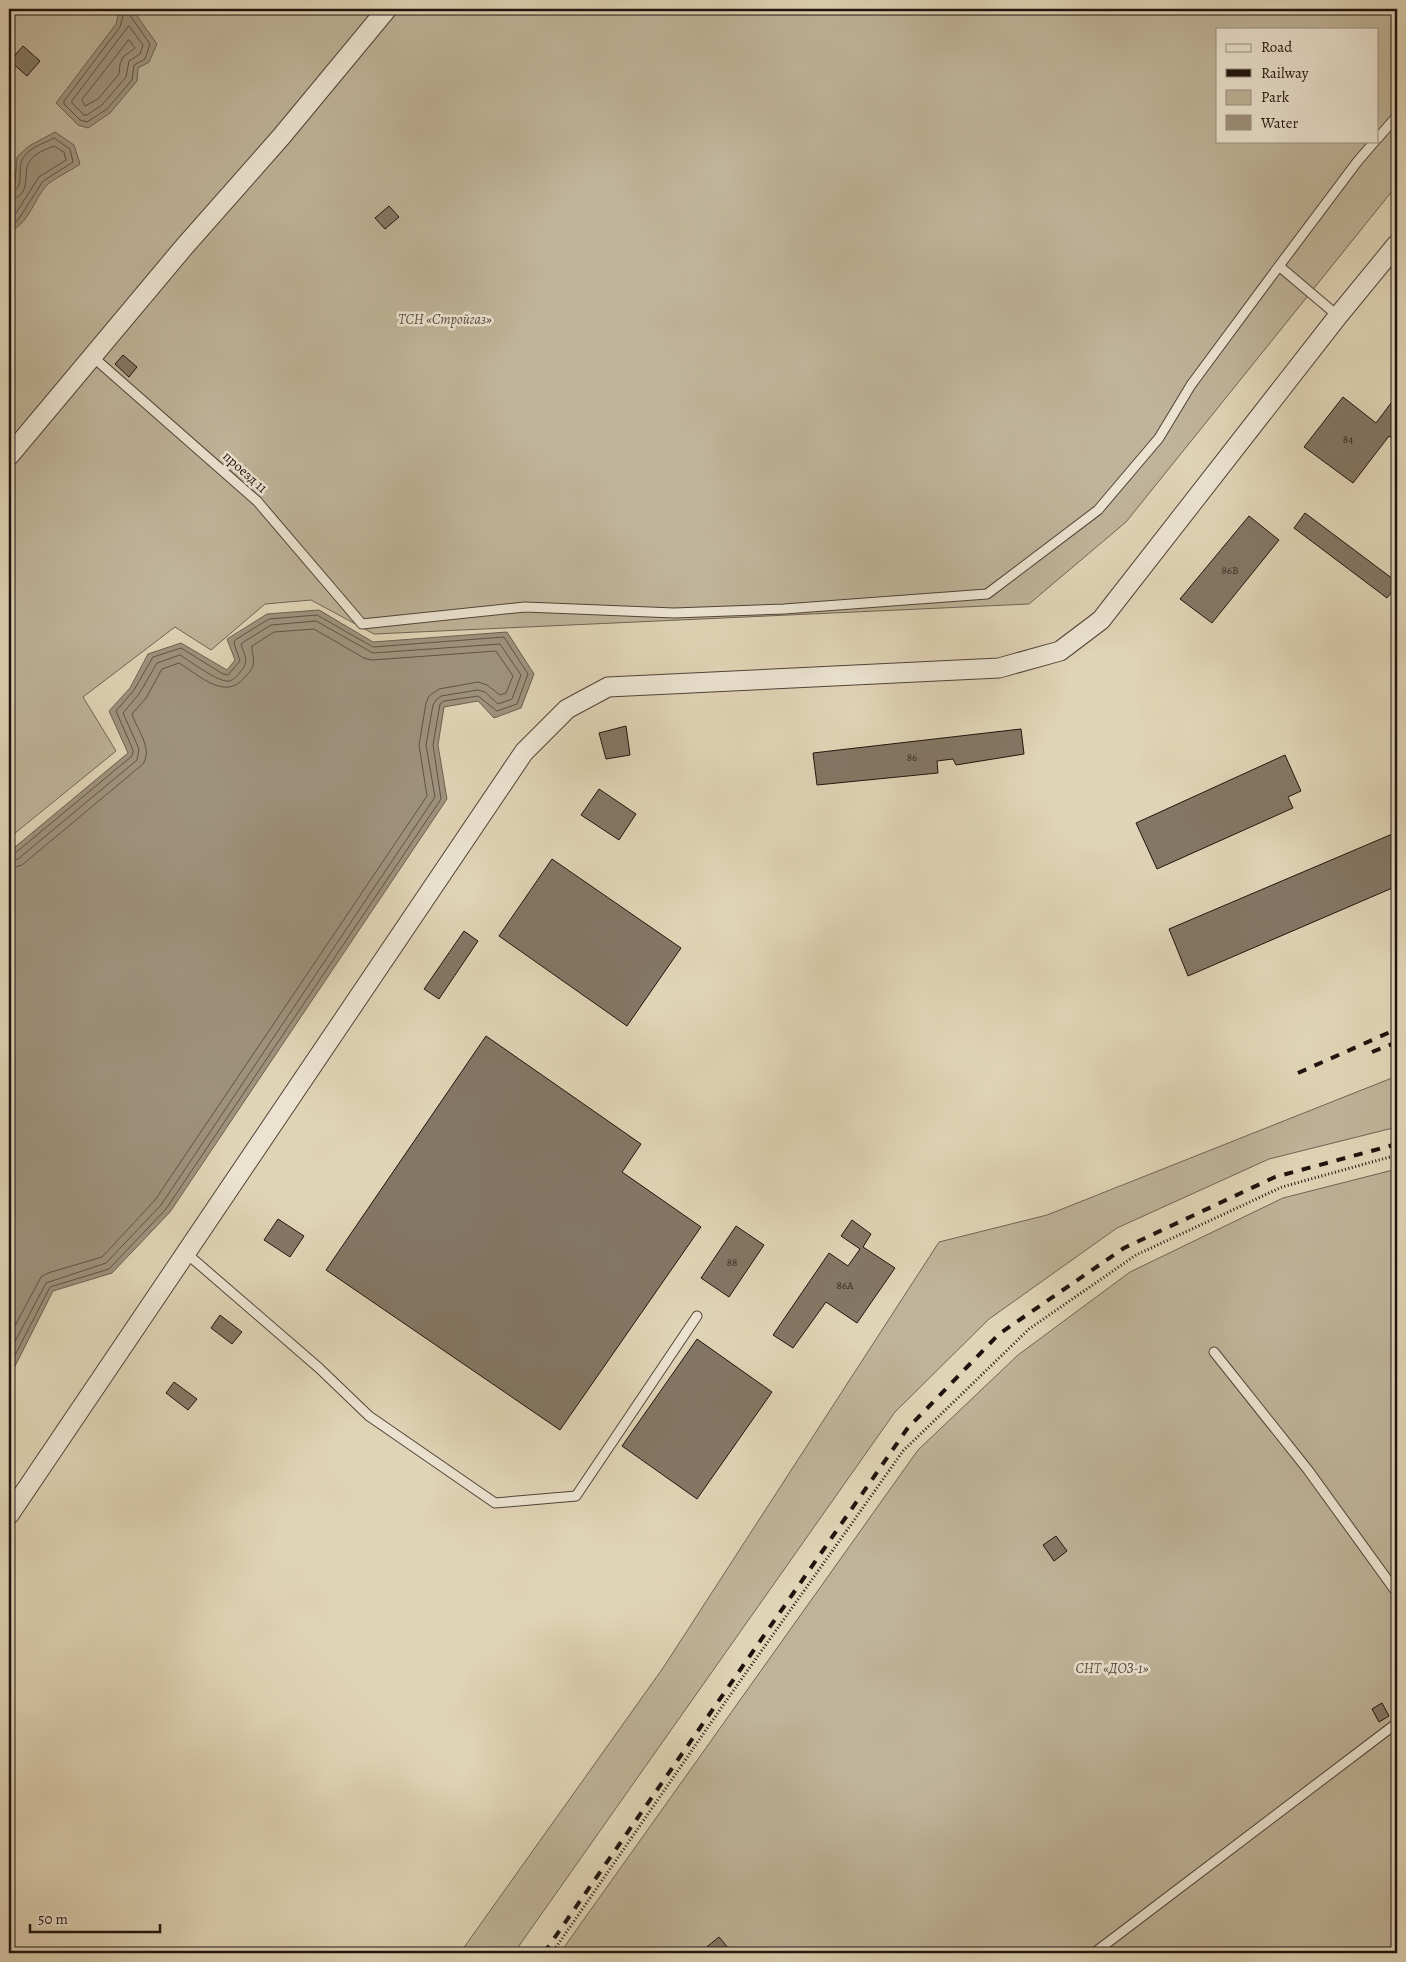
<svg xmlns="http://www.w3.org/2000/svg" width="1406" height="1962" font-family="Alegreya,serif">
<style>
.green{fill:#bfb399;stroke:#706354;fill-rule:evenodd}
.water{fill:#9f927d;stroke:#6c5f51}
.lines{fill:none;stroke-linecap:round;stroke-linejoin:round}
.shore{stroke:#605246;stroke-width:1}
.building{fill:#847765;stroke:#20130e}
.lane-casing{stroke:#504338;stroke-width:11}
.street-casing{stroke:#504338;stroke-width:21}
.path{stroke:#20130e;stroke-width:3;stroke-dasharray:1 2.5;stroke-linecap:butt}
.lane{stroke:#ebe3d0;stroke-width:9}
.street{stroke:#ebe3d0;stroke-width:19}
.rail{stroke:#20130e;stroke-width:4;stroke-dasharray:9 9;stroke-linecap:butt}
.labels{text-anchor:middle;dominant-baseline:central;stroke-width:5;stroke-linejoin:round;paint-order:stroke}
.number-label{font-size:11px;fill:#392c24}
.park-label{font-size:14px;font-style:italic;fill:#584b3f;stroke:#ebe3d0}
.street-label{font-size:14px;fill:#20130e;stroke:#ebe3d0}
</style>
<rect width="100%" height="100%" fill="#e0d4b6"/>
<filter id="stains"><feTurbulence type="fractalNoise" baseFrequency=".004" numOctaves="4"/><feColorMatrix values="0 0 0 0 .2 0 0 0 0 .09 0 0 0 0 .02 0 0 0 .5 -.17"/></filter>
<radialGradient id="worn" r=".72"><stop offset=".6" stop-color="#630" stop-opacity="0"/><stop offset="1" stop-color="#630" stop-opacity=".3"/></radialGradient>
<path class="green" d="M9,9H1397V185L1126,522L1029,604L374,634L311,600L265,604L211,650L175,627L83,697L116,751L9,838ZM1217,29H1377V141H1217Z
M1397,1076V1127L1269,1159L1117,1228L989,1319L895,1412L514,1953H460L663,1668L939,1242L1047,1215Z
M1397,1169V1953H560L918,1450L1018,1355L1130,1272L1283,1198Z"/>
<path class="water" d="M120,9H132L157,44L149,62L138,68L137,81L110,113L88,128L78,125L56,103L116,24Z
M55,132L74,145L80,164C72,170 51,180 46,186C34,200 30,220 13,230L9,228V190L15,183L17,157L29,146Z
M319,610L373,642L507,632L534,674L521,708L494,718L478,701L444,707L438,745L447,799L170,1212L112,1273L53,1291L9,1378V852L128,753L109,711L130,688L148,654L181,643L227,670L235,660L227,639L267,614Z"/>
<g class="lines">
<path class="shore" d="M127,11L150,44L145,59L134,65L132,80L107,109L87,122L80,120L64,104V101L120,27L124,12Z
M129,26L143,45L140,54L129,61L126,77L102,105L87,115H84L72,103V101Z
M129,40L135,48L123,57L120,64L119,74L98,99L85,106L82,100Z
M9,193C27,190 16,168 23,158C29,148 44,143 54,138L70,149L73,162L43,181L18,220L13,224H9
M9,199C34,197 21,172 30,161C35,153 46,149 54,146L64,152L66,160L39,177L14,216L9,217
M9,855L14,854L132,756L133,750L116,711L134,690L153,657L181,648L223,674L228,675L240,661L234,643L235,640L269,619L317,615L373,647L504,637L528,674L517,704L497,711L478,696L444,701L440,704L433,745L441,799L166,1209L109,1269L50,1287L9,1367
M9,861L18,859L137,760L139,749L123,713L139,694L157,663L180,655C190,661 219,683 229,681C234,680 238,675 241,671C249,662 245,655 241,645L242,643L271,625L316,621L373,653L500,644L521,675L512,699L498,704L485,692L478,690L441,696L436,700L433,705L426,745L435,797L161,1205L106,1263L46,1283L9,1353
M9,869L22,865L143,764C153,748 137,730 132,714L146,698L162,669L179,663C199,675 225,701 244,678C248,674 252,670 253,665C255,658 251,652 252,646L274,632L314,629L364,658L372,660L496,651L513,676L506,693L500,695L487,685L478,682L439,689L429,696L426,703L419,745L427,796L155,1200L102,1257L48,1273L41,1277L9,1337"/>
</g>
<path class="building" d="M23,46L40,61L27,76L10,61Z
M389,206L399,217L385,229L375,218Z
M123,355L137,367L129,377L115,364Z
M1397,395V443L1389,436L1353,483L1304,447L1343,397L1376,423Z
M1305,513L1397,582V585L1387,598L1294,528Z
M1249,516L1279,540L1212,623L1180,599Z
M626,726L630,755L606,759L599,733Z
M1021,729L1024,754L956,765L953,759L937,761L938,773L817,785L813,753Z
M1285,755L1301,791L1288,797L1293,808L1157,869L1136,823Z
M599,789L636,814L619,840L581,815Z
M1397,832V886L1188,976L1169,929Z
M552,859L681,948L627,1026L499,936Z
M464,931L478,941L439,999L424,989Z
M486,1036L641,1144L622,1172L701,1227L560,1430L326,1270Z
M278,1219L304,1236L290,1257L264,1240Z
M852,1220L871,1234L863,1247L895,1268L857,1323L826,1302L793,1348L773,1335L829,1253L848,1266L860,1249L841,1236Z
M736,1226L764,1245L729,1297L701,1278Z
M220,1315L242,1332L232,1344L211,1328Z
M697,1339L772,1392L697,1499L622,1446Z
M174,1382L197,1399L188,1410L166,1393Z
M1056,1536L1067,1551L1054,1561L1043,1545Z
M1382,1703L1389,1716L1379,1722L1372,1709Z
M719,1937L729,1949L724,1953H706L703,1950Z"/>
<g class="lines">
<g class="lane-casing">
<path id="lane" d="M1377,139L1397,116
M1279,266L1357,162L1375,141
M93,357L257,501L362,624L525,607L674,613L784,609L987,594L1098,510L1159,438L1191,385L1279,266L1338,316
M186,1253L319,1368L369,1416L495,1503L576,1496L697,1316
M1214,1352L1308,1470L1397,1593
M1094,1953L1397,1723"/>
</g>
<g class="street-casing">
<path id="street" d="M9,456L184,247L281,137L387,9
M9,1515L524,752L567,709L608,687L999,668L1060,651L1101,620L1338,316L1397,244"/>
</g>
<path class="path" d="M552,1953L726,1701L903,1451L1029,1329L1136,1255L1282,1187L1397,1155"/>
<use href="#lane" class="lane"/>
<use href="#street" class="street"/>
<path class="rail" d="M1372,1052L1397,1042
M1298,1073L1397,1029
M544,1953L907,1429L999,1334L1124,1248L1275,1177L1397,1144"/>
</g>
<g class="labels">
<g class="number-label">
<text x="1348" y="439">84</text>
<text x="1230" y="570">86В</text>
<text x="912" y="757">86</text>
<text x="732" y="1262">88</text>
<text x="845" y="1285">86А</text>
</g>
<g class="park-label">
<text x="445" y="319">ТСН «Стройгаз»</text>
<text x="1112" y="1668">СНТ «ДОЗ-1»</text>
</g>
<g class="street-label">
<text transform="translate(245 472) rotate(42)">проезд 11</text>
</g>
</g>
<rect width="1406" height="1962" fill="none" stroke="#e0d4b6" stroke-width="30"/>
<rect x="10" y="10" width="1386" height="1942" fill="none" stroke="#20130e" stroke-width="2.5"/>
<rect x="15" y="15" width="1376" height="1932" fill="none" stroke="#20130e"/>
<rect x="1216" y="28" width="162" height="115" fill="#ebe3d0" stroke="#9a9082"/>
<rect x="1226" y="44" width="25" height="8" fill="#ebe3d0" stroke="#9a9082"/>
<text x="1261" y="52" font-size="15" fill="#20130e">Road</text>
<rect x="1226" y="69" width="25" height="8" fill="#20130e" stroke="#9a9082"/>
<text x="1261" y="78" font-size="15" fill="#20130e">Railway</text>
<rect x="1226" y="90" width="25" height="15" fill="#bfb399" stroke="#9a9082"/>
<text x="1261" y="102" font-size="15" fill="#20130e">Park</text>
<rect x="1226" y="115" width="25" height="15" fill="#9f927d" stroke="#9a9082"/>
<text x="1261" y="128" font-size="15" fill="#20130e">Water</text>
<path d="M30 1924v8h130v-8" fill="none" stroke="#20130e" stroke-width="2.5"/>
<text x="38" y="1924" font-size="15" fill="#20130e" stroke="#ebe3d0" stroke-width="4" paint-order="stroke">50 m</text>
<rect width="100%" height="100%" filter="url(#stains)"/>
<rect width="100%" height="100%" fill="url(#worn)"/>
</svg>
